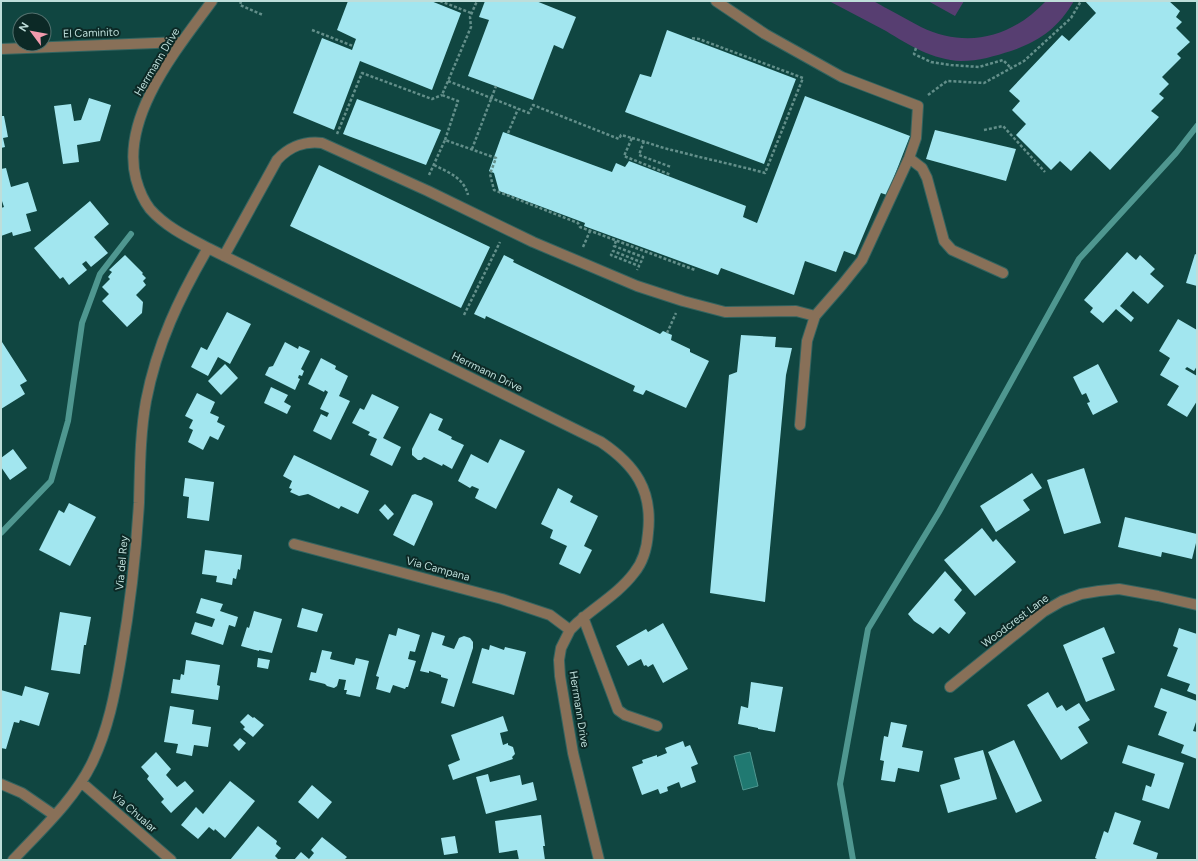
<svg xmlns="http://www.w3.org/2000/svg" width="1198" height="861" font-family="Figtree,sans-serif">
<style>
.green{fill:#573e71}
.water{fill:#207971;stroke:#4f9790}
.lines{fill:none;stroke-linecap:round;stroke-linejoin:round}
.stream{stroke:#4f9790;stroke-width:6}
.building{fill:#a2e6ef}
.minor-casing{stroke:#336460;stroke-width:12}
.path{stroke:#638f8a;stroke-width:2.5;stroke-dasharray:3 2;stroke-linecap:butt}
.minor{stroke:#887058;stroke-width:10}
.labels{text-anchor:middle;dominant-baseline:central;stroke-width:4;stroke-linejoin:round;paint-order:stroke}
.street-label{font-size:11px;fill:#bededa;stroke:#0c2926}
</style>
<rect width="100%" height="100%" fill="#104641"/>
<path class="green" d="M829,1C841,1 862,0 872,1C877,2 882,6 886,8C898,14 909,21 921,27C967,49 1011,38 1046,1H1074C1058,28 1040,41 1011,51C995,56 979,61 961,61C933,60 909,45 886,31C867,21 848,11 829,1Z
M928,1H964L955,16Z"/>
<path class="water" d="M750,752L758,786L743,790L734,756Z"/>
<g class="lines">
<path class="stream" d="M1,533L51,481L68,421L82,323L100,274L131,234
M853,860L840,784L868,629L939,512L1079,259L1176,153L1197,126"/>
</g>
<path class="building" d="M348,1H431L461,13L432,90L360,61L334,130L293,113L322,38L352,50L356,39L337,30Z
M485,1H536L576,17L563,49L554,45L533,100L468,76L489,20L479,17Z
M1085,1H1169L1180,11L1176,17L1182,22L1176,28L1190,42L1177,54L1181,58L1162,77L1169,84L1159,94L1164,98L1151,111L1159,117L1110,170L1090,151L1071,171L1060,161L1051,170L1016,135L1026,124L1012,110L1020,101L1009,91L1062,35L1069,41L1096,13Z
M667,30L796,79L764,164L625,112L640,74L651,77Z
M805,96L910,136L887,195L881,193L855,255L844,251L836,272L805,261L794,295L721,268L718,275L584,226L585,223L499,191L494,173L489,171L503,132L612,172L616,163L625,167L629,161L746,206L743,217L757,223Z
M89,98L111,105L100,141L77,145L79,162L63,164L54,106L71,104L74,121L81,120Z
M357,99L441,130L426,165L343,134Z
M1,116H4L8,137L3,138L5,147L1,148Z
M935,130L1016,149L1006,181L926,159Z
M319,165L490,247L461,308L290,226Z
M6,168L11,187L28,182L37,211L26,214L31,231L13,236L12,232L1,236V208L4,207L1,198V169Z
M90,201L109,224L94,237L108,253L91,267L86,261L82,264L87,270L69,285L63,277L60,279L34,248Z
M1127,252L1136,260L1140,255L1155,269L1150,274L1164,286L1148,304L1133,291L1120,306L1134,318L1131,322L1116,309L1103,323L1090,312L1093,308L1084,300Z
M1195,254L1197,255V286L1186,283Z
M125,255L143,273L142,274L146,278L143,281L146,285L136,295L143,302L142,313L127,327L102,301L109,294L102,287L110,279L108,277L112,272L109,270Z
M504,255L514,260L513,262L660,334L663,331L672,335L671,340L690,349V352L709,361L686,408L646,390L643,395L633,391L635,386L486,316L485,319L474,314Z
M227,312L251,324L230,364L218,357L208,376L191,367L201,347L207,350Z
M1178,319L1197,330V366L1194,371L1187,367L1185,369L1197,376V401L1187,417L1167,405L1179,386L1160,375L1170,358L1159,351Z
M741,335L776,337L775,347L792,348L786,375L765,602L710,593L729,375L737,372Z
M2,342L27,381L20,385L25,394L1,409V343Z
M285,342L298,349L299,346L310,351L301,369L304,371L302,376L299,375L298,378L300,379L295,390L265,375L269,367L273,366Z
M321,358L336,366L335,369L348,376L339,396L350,401L331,440L313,431L321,414L327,417L329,413L320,409L328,392L325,390L324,392L308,384Z
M225,364L238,378L221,395L208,381Z
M1098,364L1118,402L1093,415L1087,403L1090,402L1086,393L1082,395L1073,377Z
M271,387L288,395L284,402L291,406L287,414L264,403Z
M197,393L215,402L210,413L219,417L217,422L225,426L218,440L210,436L203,450L188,442L193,430L189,428L193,420L185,416Z
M372,394L399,407L383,438L401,447L392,466L370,455L377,439L368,435L370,432L352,423L360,408L364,410Z
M430,413L443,419L438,430L452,437L451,439L464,445L452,469L443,464L442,466L424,457L421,460H418L412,455V449Z
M500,439L525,451L496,509L475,498L479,489L472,486L470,488L458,481L471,454L488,463Z
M13,449L27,468L10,480L1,467V458Z
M294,455L369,491L358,514L341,506L339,509L308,494L299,496L290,492L292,489L289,488L292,481L283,476Z
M1084,468L1101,523L1064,534L1047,480Z
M1032,473L1042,488L1023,500L1030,510L996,532L980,506Z
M185,478L214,482L209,521L187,518L189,497L183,496Z
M558,488L573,496L570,502L598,516L584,546L592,550L580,574L559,564L567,546L550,538L553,530L541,524Z
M415,494L432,501L433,504L414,546L393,535L412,495Z
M69,503L96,517L70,566L39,550L59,510L64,513Z
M385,504L394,514L388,520L379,510Z
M1125,517L1197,534V539L1192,559L1162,552L1161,557L1118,547Z
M982,528L993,542L996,539L1016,562L975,596L944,560Z
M205,550L242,555L240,570L238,569L236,579L233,578L232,585L216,582L217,576L202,574Z
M945,571L962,590L954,600L966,613L949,634L940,627L933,634L914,621L908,614Z
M201,598L223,604L220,611L238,617L235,627L229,625L223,645L191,634L195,622L212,627L215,619L196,613Z
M302,608L323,614L317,632L297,627Z
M254,611L282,619L272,653L259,650V651L241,646L247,627L249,628Z
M60,612L91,617L86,645H84L80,674L51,670Z
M663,623L688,669L663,683L653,664L648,667L646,665L644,666L641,659L628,666L616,646L646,629L648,632Z
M1104,627L1115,653L1102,658L1115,690L1086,702L1063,645Z
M398,628L420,635L415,652L410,651L408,659L416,661L408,687H406L405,689L393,685L390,693L376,689L379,677L376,676L389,634L396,636Z
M1179,628L1197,634V695L1187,691L1190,684L1167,676L1178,648L1173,646Z
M432,632L445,636L442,645L454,649L459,638L464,636L470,638L473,642V648L454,707L441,703L448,679L441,677V675L429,671V673L420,671Z
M490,645L504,650L505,647L526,652L514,695L472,683L482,648L489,650Z
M322,650L332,652L330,659L354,665L356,658L369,661L360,697L346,694L347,690H344L346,680L339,679L337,686L334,688L327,686L325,684L309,680L311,672L316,673Z
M258,658L270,660L268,669L257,667Z
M186,660L220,665L217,685L220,686L218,700L171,693L173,679L180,680L181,674L184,675Z
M751,682L783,687L775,732L758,729V728L738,724L741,706L748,708Z
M25,686L49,693L39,726L20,720L19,723L14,722L6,749L1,748V690L22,696Z
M1161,688L1197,701V719L1193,731L1197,732V759L1181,753L1184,745L1158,735L1167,712L1154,707Z
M1048,692L1057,708L1062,705L1066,711L1079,703L1090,720L1078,727L1088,743L1061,760L1027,705Z
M170,706L194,710L192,724L211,727L208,747L194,745L192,756L176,753L178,744L164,742Z
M248,714L253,718L254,717L264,725L253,737L243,729L245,727L240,722Z
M503,716L508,731L500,733L503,745L508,743V745L513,747L515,754L512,757L513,759L453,780L448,765L460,760L451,735Z
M891,722L907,725L902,747L923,751L919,772L898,768L895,782L881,780L884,761L880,760L884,736L888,737Z
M240,738L246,743L239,751L233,745Z
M1014,740L1042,801L1016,813L988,752Z
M683,741L685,747L690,745L698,764L691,767L696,782L681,788L679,782L667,787L668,791L660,794L658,789L642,795L632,767L643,763L642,760L657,755V757L667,753L665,748Z
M1128,745L1184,763L1169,809L1142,800L1146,785L1151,787L1155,774L1122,763Z
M983,750L997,799L948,813L940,785L960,779L954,758Z
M156,752L171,769L166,775L177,787L185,781L194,791L171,813L161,802L164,799L147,779L149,776L141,767Z
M488,774L490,782L520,775L522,785L533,782L537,800L486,814L476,777Z
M230,781L255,801L225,838L215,829L214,831L209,827L198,839L181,825L196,807L203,814Z
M312,785L332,802L318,819L298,802Z
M1115,812L1141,821L1133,844L1158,853L1156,860H1099L1095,858L1104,831L1108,833Z
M541,815L545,846H543L545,860H519L517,850L499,853L495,821Z
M258,826L277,841L276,844L281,848L275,856L278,859L230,860Z
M455,836L458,853L444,855L441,838Z
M322,837L347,857L344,860H294L301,852L309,859L314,853L311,850Z"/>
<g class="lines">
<g class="minor-casing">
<path id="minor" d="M212,1C177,49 120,117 136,179C139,190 143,200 150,209C166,227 187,237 208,248L601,442C635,465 653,490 648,533C647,548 644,561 634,573C619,593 596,606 577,623L570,630L561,648L559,660L560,676L573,753L599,860
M1,49L181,42
M909,158L922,168L927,178L944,241L952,250L1003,273
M224,256L277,160C290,146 304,141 322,143L428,191L533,242L637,286L683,301L725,312L796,311L815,316L842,285L862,260L909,158L916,138L918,106L842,77L765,34L716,1
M800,425L807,341L815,316
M294,544L502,599L550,615L570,630
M583,617L618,710L625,715L657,726
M950,687L1043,612L1062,601L1081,594L1099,591L1119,589L1158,596L1197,605
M81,782L171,860
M1,784L22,793L54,815
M13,860C41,830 74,800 92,763C108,730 115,694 121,658C130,606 136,555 139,503C140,469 140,434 146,401C157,344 179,298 208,248"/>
</g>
<path class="path" d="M241,1L240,5L263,15
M440,1L471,13
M312,30L353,46
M916,48L914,54L931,62L951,65L979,67L1003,60L1011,68
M448,81L529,113L533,105L619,139L621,135L632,138L624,156L671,175
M928,95L947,81L984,83L1024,61L1071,18L1081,1
M984,130L1003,126L1045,172
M508,133L518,109
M337,134L362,73L432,99L442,95
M632,138C647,142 661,148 676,151C706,159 736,165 765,173L803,78L699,39L690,38
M445,140L458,101L442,95L471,27L470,17L477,1
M644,141L639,155L671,167
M472,149L496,86
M434,165C448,172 464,178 468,195
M429,175L445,140L496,158L490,174L494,190L578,223L580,227L695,270
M616,241L614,246L643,257L641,262L613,251L611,255L639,266L637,270
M583,247L590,231
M464,315L500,242
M667,333L676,313"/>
<use href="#minor" class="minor"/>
</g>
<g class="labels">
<g class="street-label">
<text transform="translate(91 33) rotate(-2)">El Caminito</text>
<text transform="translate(157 62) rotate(-59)">Herrmann Drive</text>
<text transform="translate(487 372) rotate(26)">Herrmann Drive</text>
<text transform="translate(122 563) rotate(-85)">Via del Rey</text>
<text transform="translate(438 569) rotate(15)">Via Campana</text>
<text transform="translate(1015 621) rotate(-37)">Woodcrest Lane</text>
<text transform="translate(579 709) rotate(81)">Herrmann Drive</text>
<text transform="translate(134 812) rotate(41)">Via Chualar</text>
</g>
</g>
<rect width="1198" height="861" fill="none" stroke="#bededa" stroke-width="4"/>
<g transform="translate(32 32) rotate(302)"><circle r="19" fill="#0c2926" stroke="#53716e"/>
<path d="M0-3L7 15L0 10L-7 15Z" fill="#f29aad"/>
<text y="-6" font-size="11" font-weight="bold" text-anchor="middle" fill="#bededa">N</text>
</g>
</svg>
